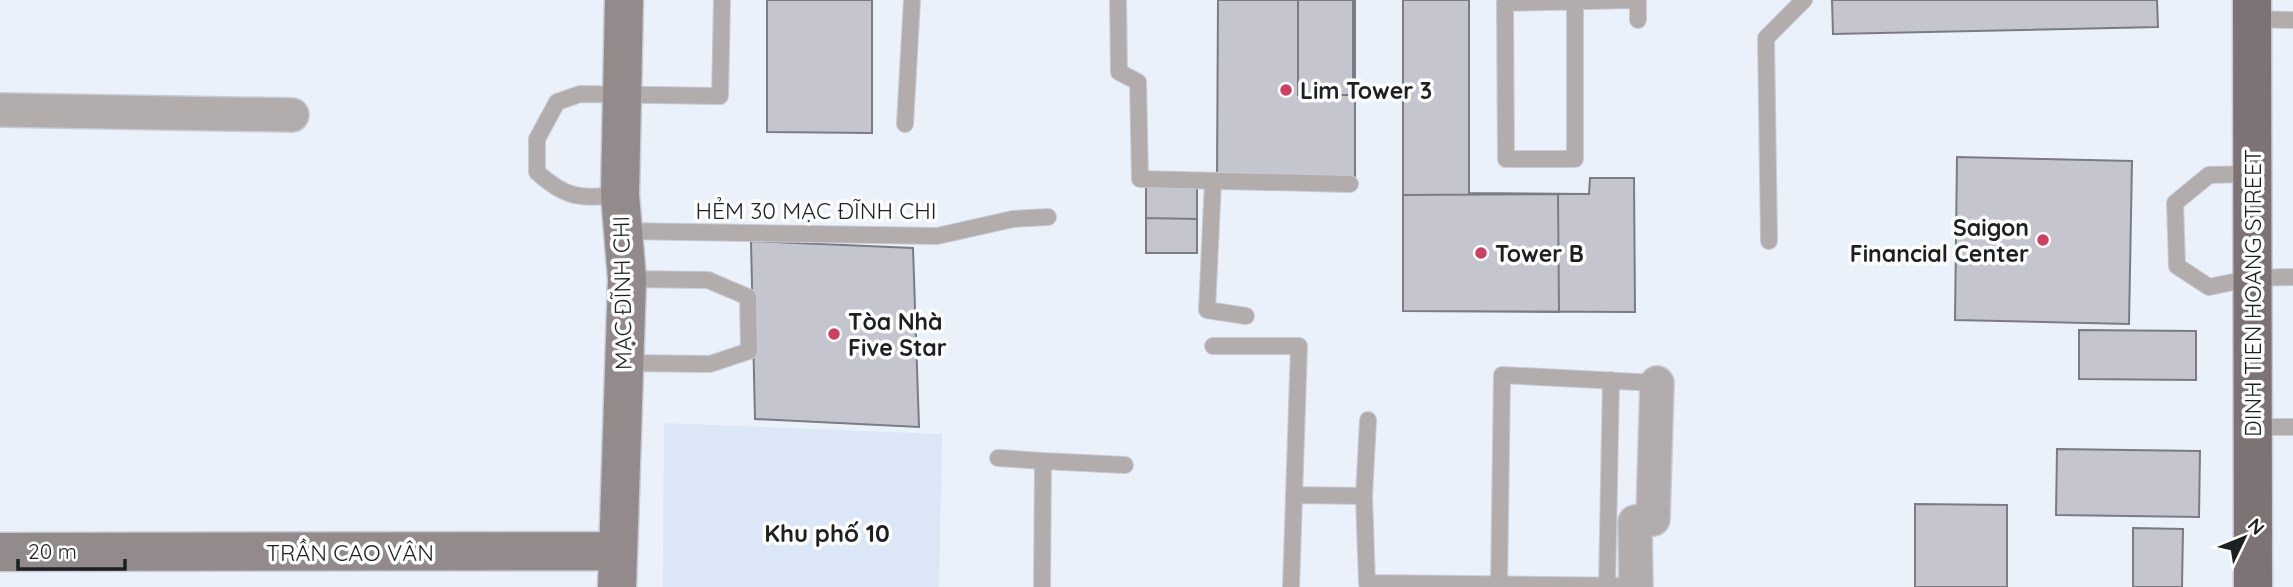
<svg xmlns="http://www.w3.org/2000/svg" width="2293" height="587" font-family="Quicksand,sans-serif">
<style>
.built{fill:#dbe6f6}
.building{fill:#c5c5d0;stroke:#7a7b84;stroke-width:2}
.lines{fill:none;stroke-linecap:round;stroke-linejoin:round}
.lane-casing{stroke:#c6cbd4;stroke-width:18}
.street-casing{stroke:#c6cbd4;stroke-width:36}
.secondary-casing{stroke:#c6cbd4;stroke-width:41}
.primary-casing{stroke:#c6cbd4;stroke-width:41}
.lane{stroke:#b2acac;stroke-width:16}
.street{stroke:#b2acac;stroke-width:33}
.secondary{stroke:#938b8b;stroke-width:38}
.primary{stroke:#7d7374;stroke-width:38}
.poi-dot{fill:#cf3f62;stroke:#fefefe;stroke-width:2.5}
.labels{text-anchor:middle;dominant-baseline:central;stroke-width:7;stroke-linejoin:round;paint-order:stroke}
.poi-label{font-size:23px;font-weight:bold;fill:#1d2023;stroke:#fefefe;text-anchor:start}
.street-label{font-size:23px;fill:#1d2023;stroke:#fefefe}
.neighbourhood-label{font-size:24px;font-weight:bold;fill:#1d2023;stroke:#fefefe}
</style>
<rect width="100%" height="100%" fill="#ebf1fb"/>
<path class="built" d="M664,423L942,434L939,587H663Z"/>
<path class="building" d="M767,0H872V133L767,132Z
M1218,0H1355V181L1217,179Z
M1298,0H1353V95H1298Z
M1403,0H1469V193L1589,194L1590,178H1634L1635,312L1403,311Z
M1832,0H2157L2158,27L1833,34Z
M1957,157L2132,161L2129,324L1955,320Z
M1146,181H1197V219L1146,218Z
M1558,194L1559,312L1403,311V195Z
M1146,218L1197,219V253H1146Z
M751,241L913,248L919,427L755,419Z
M2079,330L2196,331V380L2079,379Z
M2057,449L2200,451L2199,517L2056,515Z
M1915,504L2007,505V587H1915Z
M2133,528L2183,529L2182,587H2133Z"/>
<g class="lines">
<g class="lane-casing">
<path id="lane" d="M1118,0L1119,72L1138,82L1140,179L1350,184
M1638,0V20
M1575,1V159H1506L1505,3L1632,0
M2252,19L2293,20
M905,124L912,0
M2251,174L2209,175L2175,203L2177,266L2209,287L2252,278L2293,277
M1213,181L1207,310L1246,316
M620,195C582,198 567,200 537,172V139L557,102L580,94L720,96L722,0
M624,231L937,236L1013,219L1048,217
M1769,241L1766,38L1804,0
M1213,346H1299L1291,587
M624,363L710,364L749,351L748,297L708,280L627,279
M1368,420L1364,496L1367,583L1636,586
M2252,427H2293
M998,458L1043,461L1042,587
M1043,461L1125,465
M1295,495L1364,496
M1607,586L1611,380
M1499,587L1502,375L1657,383"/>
</g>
<g class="street-casing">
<path id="street" d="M0,110L292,115
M1636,587L1635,522L1653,519L1657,383"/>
</g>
<g class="secondary-casing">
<path id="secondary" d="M0,552L617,551
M617,587L627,279L620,195L624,0"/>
</g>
<g class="primary-casing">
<path id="primary" d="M2252,0L2253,587"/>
</g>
<use href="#lane" class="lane"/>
<use href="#street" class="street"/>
<use href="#secondary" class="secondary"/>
<use href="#primary" class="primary"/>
</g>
<g class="poi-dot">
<circle cx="1286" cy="90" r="7"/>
<circle cx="2043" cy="240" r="7"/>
<circle cx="1481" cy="253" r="7"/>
<circle cx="834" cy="334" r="7"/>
</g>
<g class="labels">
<g class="poi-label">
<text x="1300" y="90">Lim Tower 3</text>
<text x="2029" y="227" text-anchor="end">Saigon<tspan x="2029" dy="26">Financial Center</tspan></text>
<text x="1495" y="253">Tower B</text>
<text x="848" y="321">Tòa Nhà<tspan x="848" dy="26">Five Star</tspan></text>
</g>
<g class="street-label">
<text x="816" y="210">HẺM 30 MẠC ĐĨNH CHI</text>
<text transform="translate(622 293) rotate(-91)">MẠC ĐĨNH CHI</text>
<text transform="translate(2252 293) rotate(-90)">DINH TIEN HOANG STREET</text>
<text x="350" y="552">TRẦN CAO VÂN</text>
</g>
<g class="neighbourhood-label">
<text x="827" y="533">Khu phố 10</text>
</g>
</g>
<g transform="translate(2244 538) rotate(47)" stroke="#fefefe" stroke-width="5" paint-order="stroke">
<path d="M0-5L12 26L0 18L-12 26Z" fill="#1d2023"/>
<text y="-10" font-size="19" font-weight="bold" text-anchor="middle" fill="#1d2023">N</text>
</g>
<path d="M18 559v10h107v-10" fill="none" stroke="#1d2023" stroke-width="3.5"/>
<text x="28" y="559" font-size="21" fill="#1d2023" stroke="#fefefe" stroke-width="5" paint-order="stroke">20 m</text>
</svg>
